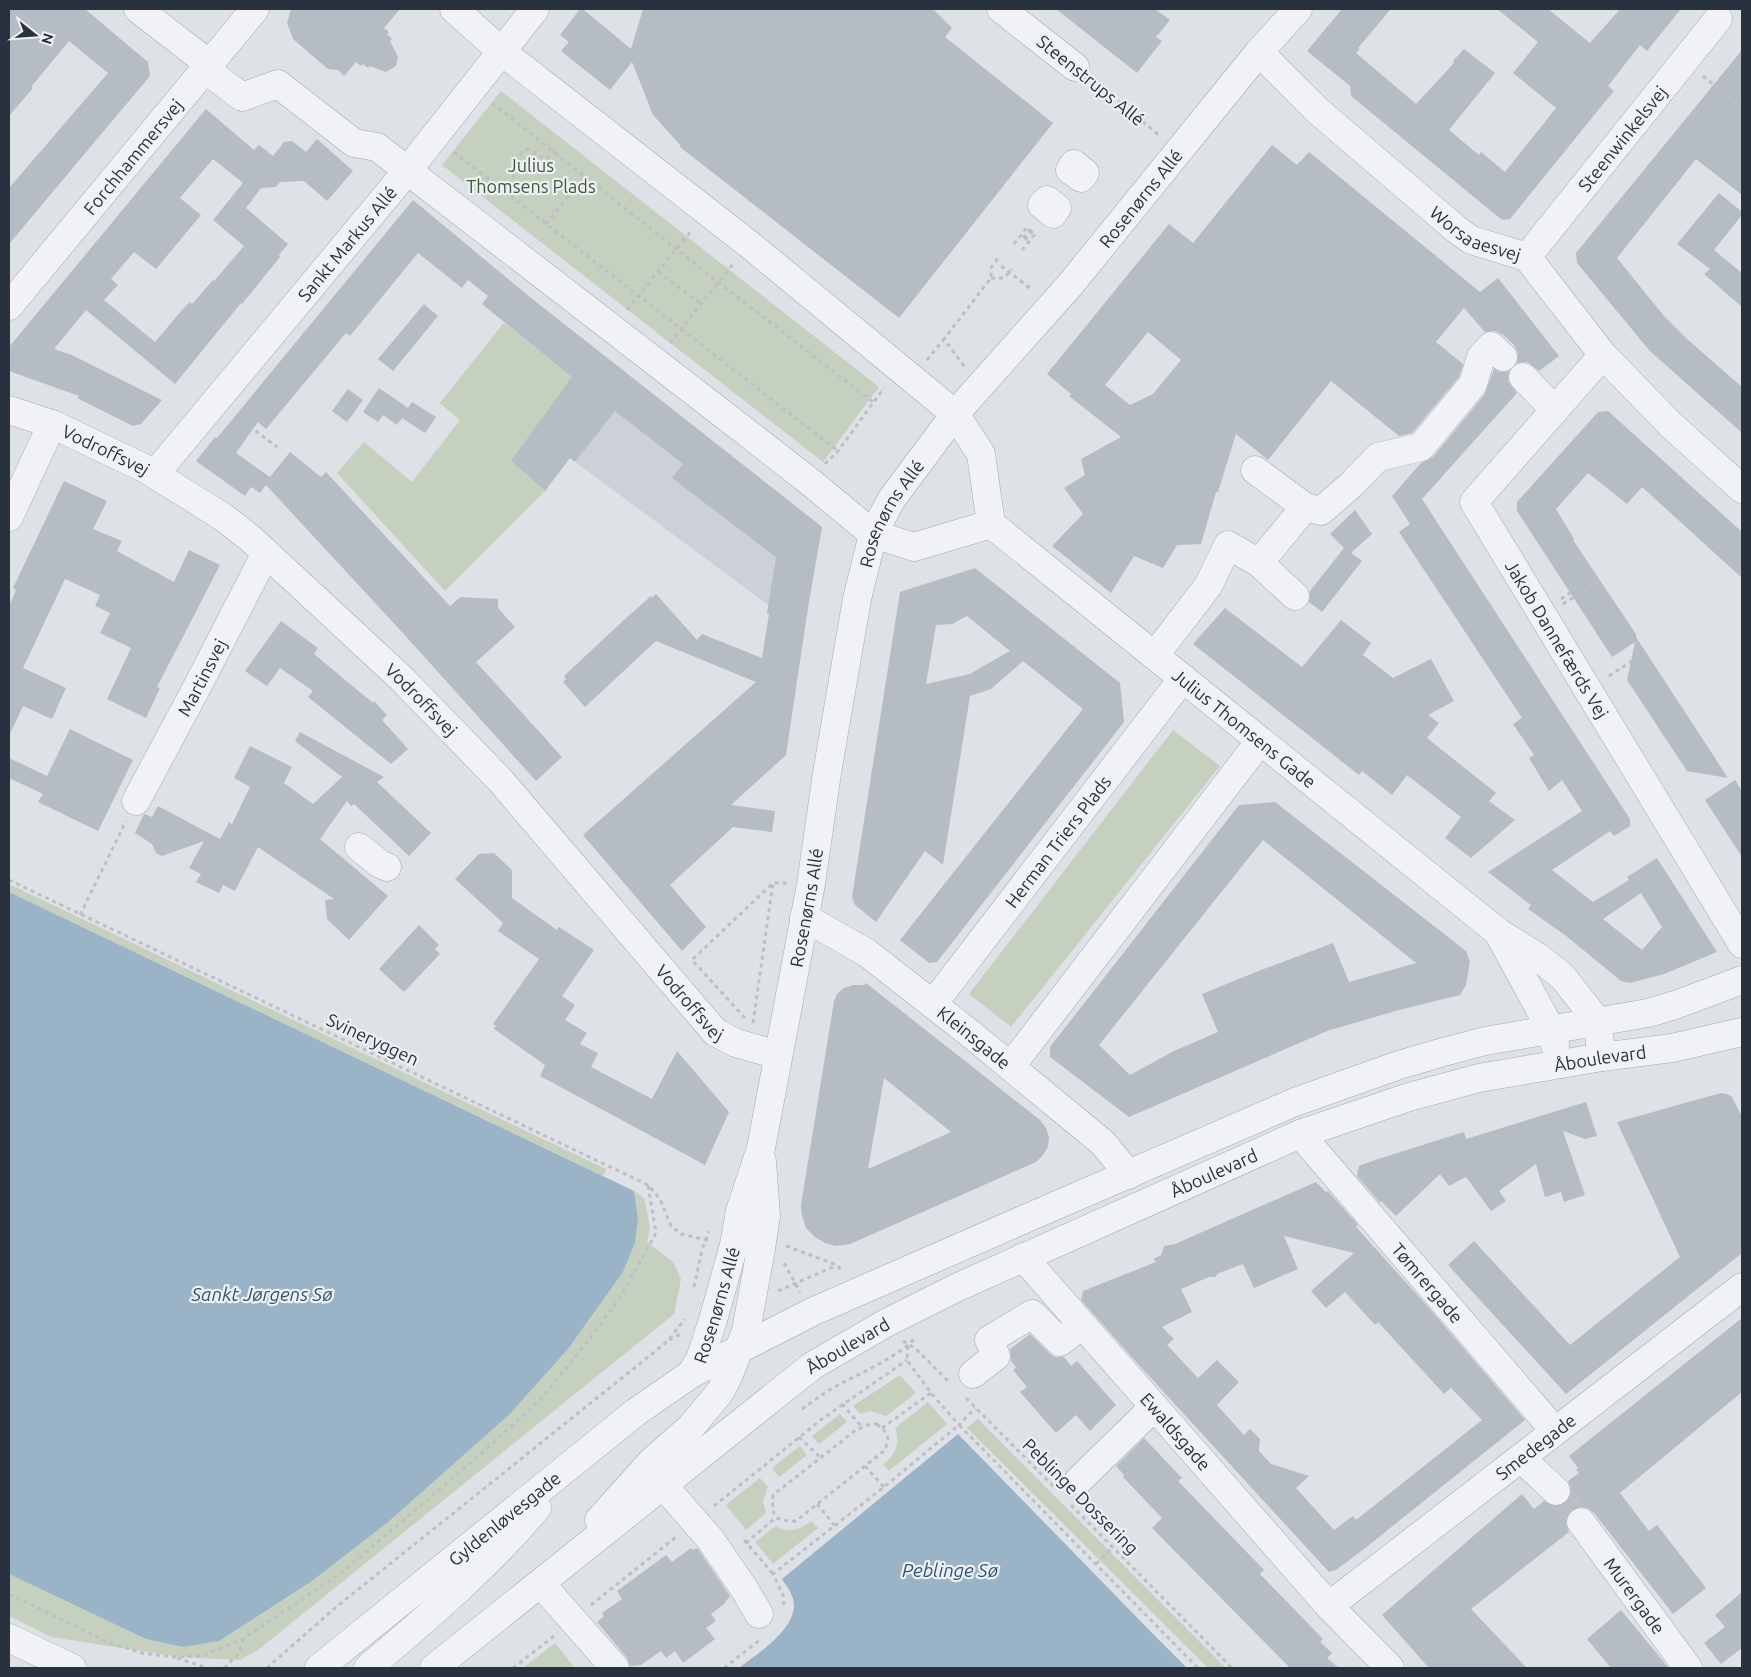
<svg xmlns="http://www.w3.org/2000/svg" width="1751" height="1677" font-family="Ubuntu,sans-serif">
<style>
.built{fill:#ccd1d9}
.green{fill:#c5d0bf}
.water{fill:#9ab3c6}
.building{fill:#b5bcc3;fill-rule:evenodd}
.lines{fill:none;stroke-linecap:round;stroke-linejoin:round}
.minor-tunnel{stroke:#babfc5;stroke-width:28;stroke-dasharray:28 14;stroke-linecap:butt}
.minor-casing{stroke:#a4a9b1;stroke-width:29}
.path{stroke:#bcc0c5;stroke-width:3;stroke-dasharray:4 4;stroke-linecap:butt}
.minor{stroke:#f0f2f5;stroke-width:28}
.labels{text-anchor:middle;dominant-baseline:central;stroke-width:4.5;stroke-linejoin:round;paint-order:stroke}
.street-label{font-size:18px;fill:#28313d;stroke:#edf1f5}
.park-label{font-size:18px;fill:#3f5835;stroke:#edf1f5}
.water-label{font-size:19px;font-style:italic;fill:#33546f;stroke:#edf1f5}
</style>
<rect width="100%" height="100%" fill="#dee2e7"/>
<path class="built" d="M531,298L822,527L807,614L768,605L570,458L523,445L511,461L440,403L503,324L508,326Z"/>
<path class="green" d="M501,91L879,387L823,462L442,165Z
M504,323L577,381L511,461L545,491L445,591L337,473L364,442L412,482L460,420L440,403Z
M1173,730L1220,766L1011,1027L969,994Z
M9,884L606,1169L603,1176L9,892Z
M634,1191L644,1198L650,1227L647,1242L673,1262L681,1279L674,1314L258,1650L240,1660L180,1657L51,1637L9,1616V1574L146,1639L183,1647L219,1641L312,1581L387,1523L510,1414L568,1349L623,1272L635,1243L638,1218Z
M900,1375L916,1393L886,1416L870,1411L860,1414L853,1406Z
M928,1402L947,1424L889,1471L883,1464C895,1456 901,1442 895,1428Z
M840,1414L847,1422L819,1444L812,1436Z
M978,1419L1226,1668H1208L967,1428Z
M800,1446L807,1455L779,1477L772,1468Z
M760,1478L768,1487L763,1501L766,1513L746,1530L726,1505Z
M811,1521L818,1528L773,1564L755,1542L776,1526C789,1534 800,1530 811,1521Z
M555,1643L574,1667L572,1668H523Z"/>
<path class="water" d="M9,892L634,1191L638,1218L635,1243L623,1272L568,1349L510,1414L387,1523L312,1581L219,1641L183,1647L146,1639L9,1574Z
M958,1434L1155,1636L1187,1668H739C757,1654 804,1625 792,1596C790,1590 785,1584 782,1579Z"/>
<path class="building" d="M9,9H85L148,62L150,76L9,244V188L108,73L69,41L31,87L33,88L9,116Z
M291,9H400L384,28L389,32L387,34L392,39L390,41L398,57L396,66L386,72L370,66L368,68L363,64L361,66L356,62L344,76L338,70L328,69L293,39L287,23Z
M580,9H583L631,49L643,9H933L952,28L945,37L1053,123L899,318L680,147L681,146L653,115L632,62L610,90L561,51L569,42L560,35Z
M1056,9H1155L1170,20L1156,37L1162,41L1137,73Z
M1342,9H1391L1358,48L1360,49L1356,53L1416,104L1454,63L1453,61L1464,49L1495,73L1449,130L1479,155L1481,152L1505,172L1556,108L1513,73L1538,42L1497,9H1548L1590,43L1620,9H1681L1647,51L1640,45L1608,86L1614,91L1608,98L1510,219L1502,220L1351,96L1350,86L1307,51Z
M1742,50V195L1696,159L1617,258L1664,316L1687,339L1742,387V433L1649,350L1577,263L1576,253Z
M206,109L254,150L259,145L273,156L284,142L292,141L306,152L317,139L353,171L327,201L304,181L280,182L276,187L261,188L246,208L288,244L279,255L280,257L242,304L241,303L175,384L86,310L54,349L72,355L162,400L141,424L133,426L77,398L79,396L9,371V347ZM213,159L243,183L213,220L244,246L214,281L213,280L192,304L190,302L182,310L155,342L104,300L118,285L111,279L134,252L156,269L201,215L180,198Z
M1272,145L1297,165L1309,152L1480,292L1498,278L1559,356L1539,371L1528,362L1517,363L1518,353L1514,345L1502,334L1495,331L1485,332L1464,308L1436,342L1463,364L1459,377L1412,433L1399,436L1331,381L1268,460L1236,434L1218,492H1216L1201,544L1177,545L1163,568L1134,556L1111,593L1052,546L1083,514L1064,488L1085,475L1081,459L1121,437L1069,396L1071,394L1047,374L1169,224L1193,243ZM1148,332L1181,360L1153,394L1130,405L1105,385Z
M1719,193L1742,212V215L1714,250L1742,273V307L1704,274L1710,269L1677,244Z
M413,200L531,298L822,527L809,601L786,755L731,805L775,811L772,832L733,827L670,885L706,927L682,951L583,835L756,682L656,641L585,707L563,682L566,679L564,676L625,619L651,596L652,598L656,594L697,640L702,634L762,658L769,614L767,613L776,557L672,478L683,464L615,411L575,462L570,458L545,491L511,461L572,377L482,304L488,296L468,280L462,288L418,253L350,336L346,333L266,429L258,422L236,453L270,477L290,452L321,477L326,472L450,606L461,597L498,599V608L515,627L476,662L562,757L536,781L401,631L266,485L260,493L251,487L245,496L196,461L215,437L217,438Z
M424,304L438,316L393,371L378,359Z
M1494,369L1500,372L1509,371L1508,381L1517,393L1422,499L1630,819V826L1614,836L1610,831L1552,870L1593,902L1629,880L1627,877L1657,858L1717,952L1664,974L1630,983L1621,981L1565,935L1528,909L1531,905L1488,872L1582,811L1562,780L1549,791L1529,758L1534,755L1513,724L1522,718L1399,532L1410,524L1392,496L1421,463L1433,457L1485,394ZM1641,893L1662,927L1642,950L1603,919Z
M379,388L408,408L412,402L436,417L425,433L402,418L397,425L383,415L378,422L363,412Z
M348,389L363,400L347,422L332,411Z
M1608,411L1742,532V578L1642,487L1627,504L1588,473L1556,509L1574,539L1573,540L1636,634V641V637L1728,778L1687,771L1627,680L1635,642L1612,657L1517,511V502L1598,412Z
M64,481L107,501L93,529L122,541L117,551L174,582L189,550L220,565L157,687L160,688L146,718L107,699L131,648L100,633L110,613L95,606L100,595L65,579L23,668L66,688L52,719L23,706L9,736V606L16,590L13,588Z
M1355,510L1372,534L1351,553L1362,561L1322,612L1309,602L1310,591L1344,548L1330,534Z
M975,568L1120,683L1124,722L937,962L929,963L900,940L1083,709L1023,661L991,689L970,696L943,865L925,851L876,922L855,905L852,897L900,592ZM967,616L1010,651L970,674L926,684L936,625L952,624Z
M1225,608L1302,667L1341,620L1371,643L1363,655L1393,678L1431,659L1454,701L1428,715L1439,723L1427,738L1496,793L1489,801L1515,820L1471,858L1445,838L1461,817L1407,775L1392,795L1362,771L1359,775L1193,644Z
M281,621L318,648L314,654L373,703L374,701L387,715L382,720L408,749L391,764L308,697L313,691L280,668L267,686L245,671Z
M70,729L133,760L98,831L38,802L43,794L9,778V758L47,776Z
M300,732L384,777L377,782L431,833L409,856L354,804L351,806L347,801L320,839L388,896L349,940L327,919L325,900L334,899L258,847L235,891L223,885L219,893L196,882L201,874L189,868L204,841L162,856L156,853L152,844L135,833L144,814L152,817L158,806L220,839L229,822L232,824L250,787L234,778L250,746L292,767L284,783L313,804L342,777L295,741Z
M1735,780L1742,791V857L1705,800Z
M1275,802L1466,951L1470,962L1466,985L1460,995L1399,1010L1327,1031L1129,1117L1050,1057V1047L1239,805ZM1263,840L1416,963L1349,982L1333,943L1261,970L1202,994L1218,1032L1174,1051L1130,1075L1099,1045Z
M494,853L512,870V898L557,930L559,927L594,950L562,996L575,1005L565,1020L587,1033L580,1044L598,1053L591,1067L652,1099L677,1051L729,1112L705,1165L540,1076L545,1065L494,1029L496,1026L493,1024L539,959L498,931L503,923L455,879L479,854Z
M419,925L439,945L435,949L440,954L404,992L379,969Z
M866,983L1040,1120L1046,1128L1049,1137L1048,1147L1043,1155L1036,1162L850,1244L836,1246L825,1243L815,1237L806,1228L802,1216L801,1205L834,1001L837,994L844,988L853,985H864ZM884,1078L951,1132L868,1169Z
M1721,1093L1727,1094L1732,1097L1742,1117V1253L1566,1394L1448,1265L1474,1241L1570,1345L1680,1257L1617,1122Z
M1586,1102L1597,1136L1585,1139L1563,1131L1585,1195L1564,1202L1561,1192L1545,1197L1536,1164L1499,1191L1506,1201L1491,1211L1466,1177L1449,1186L1440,1174L1396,1216L1381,1201L1380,1203L1357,1176L1359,1166L1378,1159L1464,1132L1466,1139Z
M1316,1182L1326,1192L1328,1191L1358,1225L1356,1227L1429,1308L1525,1420L1364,1549L1336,1570L1329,1572L1138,1364L1081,1300L1083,1291L1156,1262L1153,1259L1161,1255L1164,1246L1175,1244ZM1284,1236L1354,1253L1311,1291L1326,1308L1345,1292L1375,1325L1378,1322L1444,1394L1451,1388L1482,1420L1356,1520L1353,1516L1334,1530L1296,1488L1309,1476L1271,1464L1259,1451L1260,1439L1250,1429L1244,1435L1217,1405L1239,1382L1217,1360L1198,1378L1167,1345L1174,1339L1162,1327L1192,1312L1181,1289L1209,1277H1215L1219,1273L1243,1264L1254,1288L1298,1269Z
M1742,1318V1392L1620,1493L1649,1531L1657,1525L1706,1588L1673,1614L1594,1513L1587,1508L1579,1507L1571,1510L1567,1516L1566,1524L1569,1532L1471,1609L1527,1668H1429L1382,1615L1522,1494L1534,1509L1544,1501L1553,1506H1560L1567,1502L1571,1494V1487L1568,1481L1579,1473L1576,1470L1578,1468L1569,1456Z
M1030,1334L1049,1353L1055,1357H1064L1071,1366L1077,1361L1116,1405L1090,1431L1076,1415L1056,1433L1020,1392L1027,1387L1013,1370L1016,1367L1011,1361L1010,1349Z
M1144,1438L1182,1478L1178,1481L1264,1570L1260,1574L1323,1639L1320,1642L1332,1653L1327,1658L1339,1668H1290L1152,1528L1162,1518L1123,1477L1124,1475L1116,1466Z
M691,1548L693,1550L697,1548L698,1549L730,1596L724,1604L711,1614L716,1621L706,1628L715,1639L683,1663L675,1651L666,1658L661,1651L641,1665L630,1666L627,1658L597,1622L604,1616L602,1613L622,1599L617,1591L666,1555L672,1562Z
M1742,1592V1648L1721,1664L1704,1643L1725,1627L1715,1615Z
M1621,1610L1667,1666L1669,1668H1611L1587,1639Z"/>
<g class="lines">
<path class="minor-tunnel" d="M1556,1491L1581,1522"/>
<g class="minor-casing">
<g id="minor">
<path d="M138,9L209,64"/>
<path id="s1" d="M454,9L501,51L750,245L955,414L981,454L991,524L1498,932L1538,957L1563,977L1597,1021L1602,1057"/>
<path d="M1001,9L1075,67"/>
<path id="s2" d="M1259,52L1318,111L1456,229L1471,240L1527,257L1603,355L1671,425L1742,489"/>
<path d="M205,69L242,97L278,84L354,143L377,147L737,425L809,481L873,534L914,547L991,524"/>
<path d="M1074,164L1085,173L1081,178L1070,170Z"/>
<path d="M1047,200L1057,208L1053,214L1042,205Z"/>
<path id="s3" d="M1527,257L1718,19"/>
<path id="s4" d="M9,306L255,9"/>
<path id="s5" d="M1603,355L1474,502L1742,944"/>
<path d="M1523,377L1555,410"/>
<path id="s6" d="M9,410L52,424L146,469L223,517L251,539L402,679L500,780L715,1032L736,1043L778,1055"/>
<path d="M1255,470L1305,507"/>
<path id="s7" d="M155,474L408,170L535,9"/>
<path d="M9,517L52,424"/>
<path d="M1259,563L1295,596"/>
<path d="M1155,655L1208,586L1228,545L1259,563L1305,507L1321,511L1352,484L1378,457L1421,447L1473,384L1481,357L1491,346L1503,357"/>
<path id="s8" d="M136,801L197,687L266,553"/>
<path d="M359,847L380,864L387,867"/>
<path id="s9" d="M804,917L867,953L967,1031L1103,1143L1129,1175"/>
<path d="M1499,934L1550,1028L1555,1045"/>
<path id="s10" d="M933,1004L1183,678"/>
<path d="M1011,1066L1260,741"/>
<path id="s11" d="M1300,1134L1555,1431"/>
<path id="s12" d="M1023,1257L1329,1606L1390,1668"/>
<path id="s13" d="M691,1374L700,1359L713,1320L734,1245L740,1211L761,1148L811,884L827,773L857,599L873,534L891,500L955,414L1070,285L1259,52L1298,9"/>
<path d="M973,1374L996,1356L989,1340L1032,1314L1060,1342L1082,1325"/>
<path d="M1521,1458L1556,1491"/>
<path d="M1079,1480L1154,1407"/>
<path d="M663,1485L710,1539L743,1587L759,1614"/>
<path d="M599,1520L652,1461L691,1427L720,1392L728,1377L746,1331L761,1249L766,1216L762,1161"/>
<path id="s14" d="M1581,1522L1688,1668"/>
<path d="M541,1584L615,1668"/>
<path id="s15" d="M1329,1606L1742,1287"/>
<path d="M9,1638L72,1668"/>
<path id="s16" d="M319,1668L636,1412L691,1374L812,1312L1027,1218L1295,1102L1399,1065L1440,1053L1485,1041L1648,1013L1675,1005L1742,980"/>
<path d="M368,1668C427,1618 487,1567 537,1508"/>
<path id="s17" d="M434,1668L812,1366L886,1323L958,1287L1300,1134L1409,1097L1479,1078L1602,1057L1672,1048L1742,1032"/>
</g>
</g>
<path class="path" d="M1703,76L1742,107
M1093,81L1160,136
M492,103L718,282L873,402
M454,152L838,451
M502,190C507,185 512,180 515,174C521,164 515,153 528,149L545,159L549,157L554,151
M546,224L585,176
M1023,238L1032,227
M1025,240L1034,229
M1014,244L1028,226
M1022,250L1036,233
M1001,268L1003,267L1032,290
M658,272L701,304
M991,278H1004L1012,269
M627,310L691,231
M670,343L733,264
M927,360L944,339
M964,366L944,339L991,278V268L998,258
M249,426L277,447
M825,464L838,451L884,388
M1561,599L1596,575
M1563,604L1598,581
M1609,676L1644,653
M9,880L648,1185L660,1199L671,1226L681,1234L711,1241
M80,915L126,821
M745,1018L692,960L773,883H787
M753,1023L773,883
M786,1246L837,1265L843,1272
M784,1263L800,1292
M694,1287L702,1250L709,1231
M778,1291L837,1265
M669,1340L681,1334
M903,1341L916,1349L949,1382
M908,1346L907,1360L931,1393L959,1425L975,1408
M966,1398L1055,1488
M842,1404L862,1427
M802,1409C815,1400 828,1390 842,1383C863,1372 899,1356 915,1338
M877,1424C888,1433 890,1436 885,1450L796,1521C773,1521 772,1517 773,1495L856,1430L867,1425Z
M882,1428L931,1393
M799,1437L821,1458
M865,1466L884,1487
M817,1504L835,1526
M1071,1505L1232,1668
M714,1506L822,1419L907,1360
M744,1540L773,1574
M746,1543L775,1518
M1096,1564L1113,1547
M9,1594L110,1643L142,1653L174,1657L201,1656L243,1639L345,1570L483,1452L542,1398L590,1338L619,1299L656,1233L648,1185
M591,1605L676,1537
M784,1605L783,1595L773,1574L884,1487L959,1425L1198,1668
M177,1658L208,1668
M224,1668L239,1653L243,1639
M267,1668L335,1608L668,1341L685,1319
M513,1668L554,1636
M724,1668L761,1639"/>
<use href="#minor" class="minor"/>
</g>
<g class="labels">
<g class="street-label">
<text transform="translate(1091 80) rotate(39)">Steenstrups Allé</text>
<text stroke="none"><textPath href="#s3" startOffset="152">Steenwinkelsvej</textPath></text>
<text stroke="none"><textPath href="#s4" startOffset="194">Forchhammersvej</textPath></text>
<text stroke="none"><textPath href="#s13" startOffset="1292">Rosenørns Allé</textPath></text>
<text stroke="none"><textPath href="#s2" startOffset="285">Worsaaesvej</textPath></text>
<text stroke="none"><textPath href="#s7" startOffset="300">Sankt Markus Allé</textPath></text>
<text stroke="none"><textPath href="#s6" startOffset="105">Vodroffsvej</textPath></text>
<text stroke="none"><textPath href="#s13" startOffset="888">Rosenørns Allé</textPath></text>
<text stroke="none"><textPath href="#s5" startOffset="356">Jakob Dannefærds Vej</textPath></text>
<text stroke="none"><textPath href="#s8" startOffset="140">Martinsvej</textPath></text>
<text stroke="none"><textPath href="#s6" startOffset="510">Vodroffsvej</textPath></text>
<text stroke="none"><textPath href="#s1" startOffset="1088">Julius Thomsens Gade</textPath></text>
<text stroke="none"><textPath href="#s10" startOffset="205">Herman Triers Plads</textPath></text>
<text stroke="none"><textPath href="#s13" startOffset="482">Rosenørns Allé</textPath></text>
<text stroke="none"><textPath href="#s6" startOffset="915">Vodroffsvej</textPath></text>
<text stroke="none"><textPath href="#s9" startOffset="209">Kleinsgade</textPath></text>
<text transform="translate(373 1039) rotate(25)">Svineryggen</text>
<text stroke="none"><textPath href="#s17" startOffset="1335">Åboulevard</textPath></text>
<text stroke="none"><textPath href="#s17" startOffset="930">Åboulevard</textPath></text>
<text stroke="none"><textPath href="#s11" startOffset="196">Tømrergade</textPath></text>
<text stroke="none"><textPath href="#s13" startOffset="74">Rosenørns Allé</textPath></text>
<text stroke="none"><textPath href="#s17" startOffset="525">Åboulevard</textPath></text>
<text stroke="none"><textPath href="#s12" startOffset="232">Ewaldsgade</textPath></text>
<text stroke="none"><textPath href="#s15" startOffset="261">Smedegade</textPath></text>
<text transform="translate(1081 1496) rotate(45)">Peblinge Dossering</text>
<text stroke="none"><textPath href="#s16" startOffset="238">Gyldenløvesgade</textPath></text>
<text stroke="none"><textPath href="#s14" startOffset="91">Murergade</textPath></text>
</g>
<g class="park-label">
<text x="531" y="165">Julius<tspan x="531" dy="21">Thomsens Plads</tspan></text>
</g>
<g class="water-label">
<text x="262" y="1294">Sankt Jørgens Sø</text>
<text x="950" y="1570">Peblinge Sø</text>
</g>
</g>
<rect width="1751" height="1677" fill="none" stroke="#28313d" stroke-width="20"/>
<g transform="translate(35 35) rotate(107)" stroke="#edf1f5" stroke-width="4" paint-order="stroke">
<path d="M0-4L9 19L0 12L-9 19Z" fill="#28313d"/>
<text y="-8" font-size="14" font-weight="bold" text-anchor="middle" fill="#28313d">N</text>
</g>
</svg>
